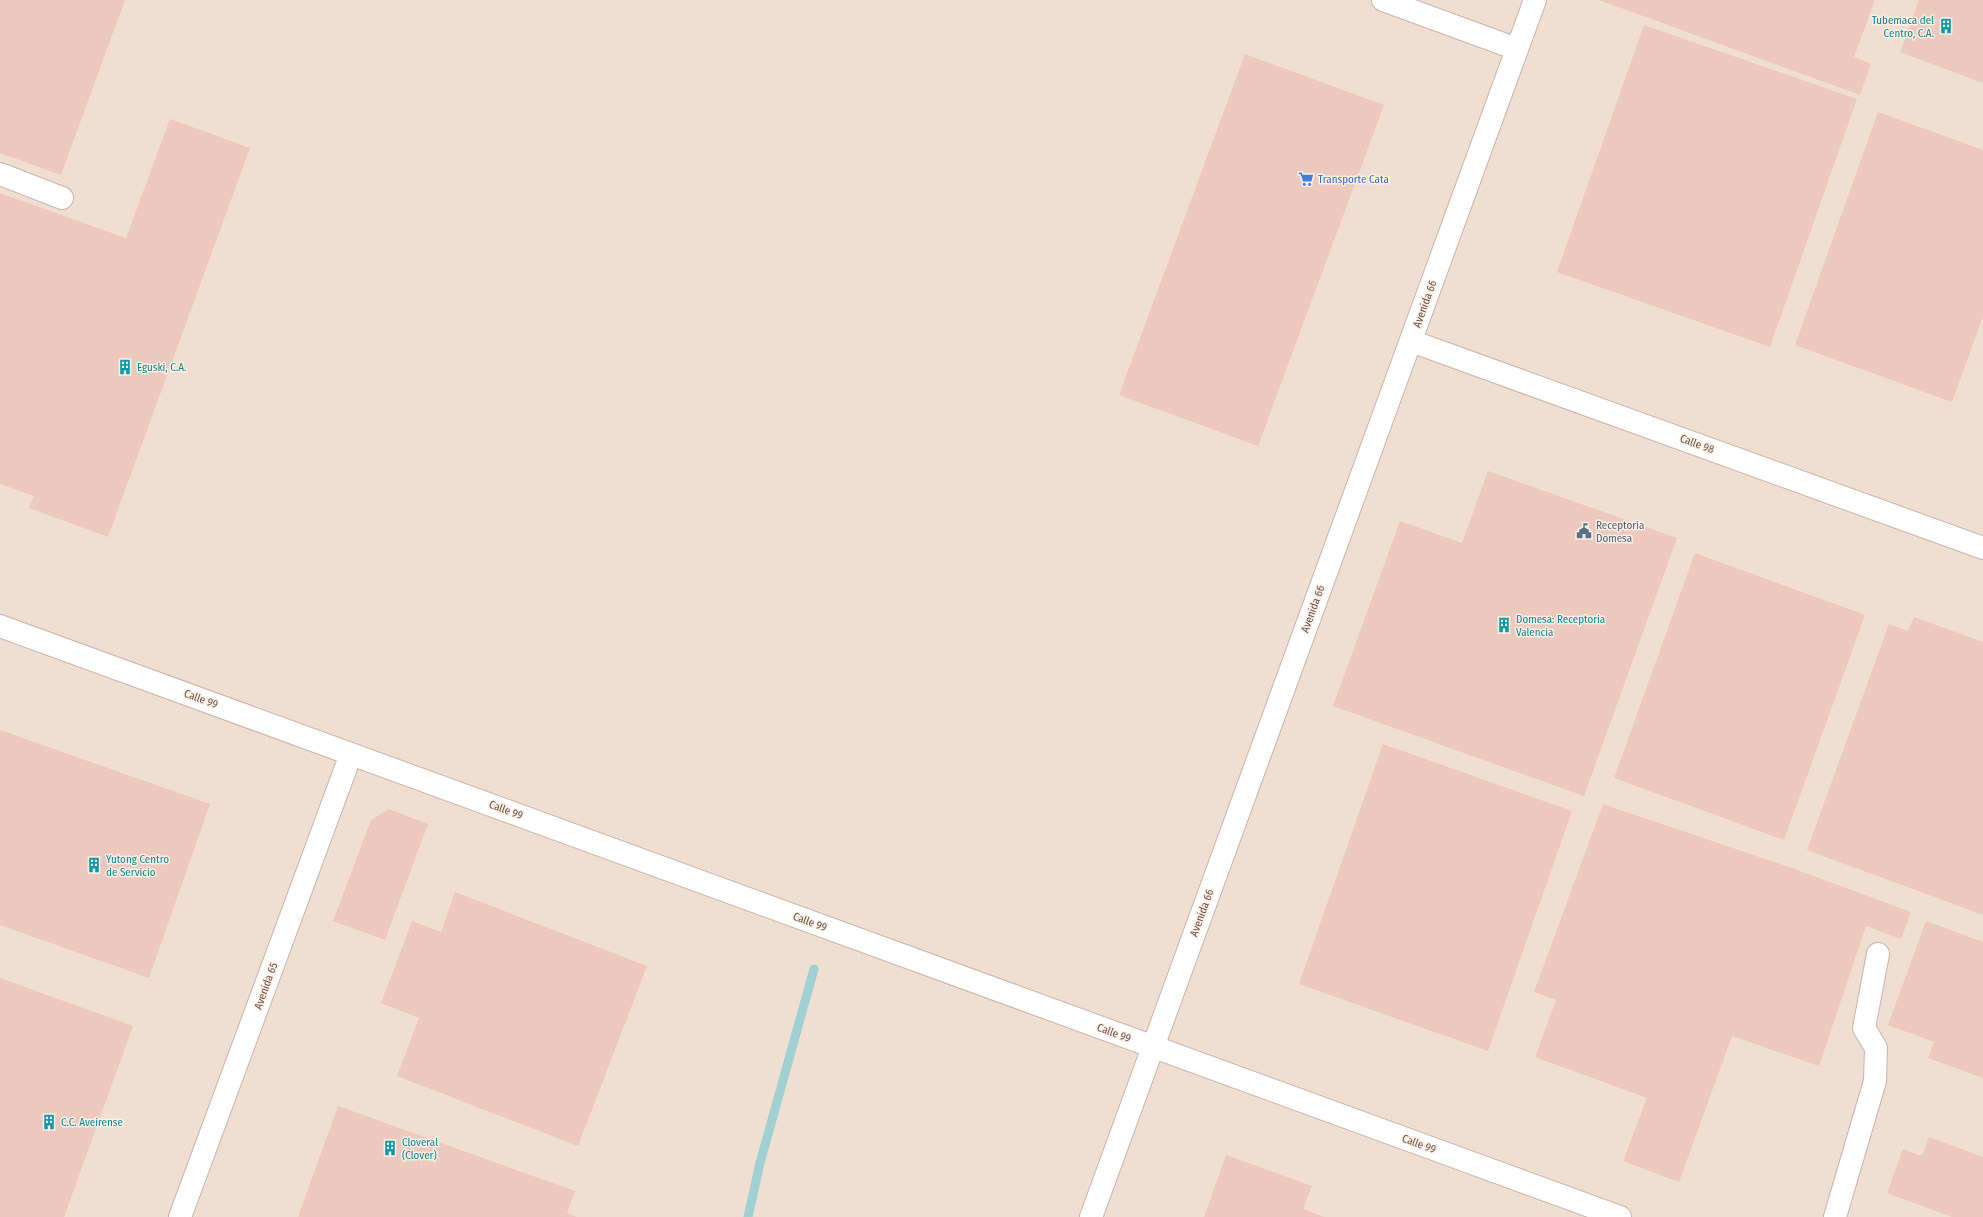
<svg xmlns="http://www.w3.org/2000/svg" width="1983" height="1217" font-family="'Fira Sans Condensed',sans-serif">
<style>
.residential{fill:#f0ded1}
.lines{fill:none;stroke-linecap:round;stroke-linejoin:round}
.stream{stroke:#a0d0d1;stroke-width:9}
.building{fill:#ecc9bc}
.minor-casing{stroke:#c8b4aa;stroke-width:24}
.minor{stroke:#fff;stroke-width:22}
.labels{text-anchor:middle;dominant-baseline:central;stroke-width:3;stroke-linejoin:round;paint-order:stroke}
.culture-label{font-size:11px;fill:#0d838f;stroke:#fdf1e7;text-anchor:start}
.shop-label{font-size:11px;fill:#366cbe;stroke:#fdf1e7;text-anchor:start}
.street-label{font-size:11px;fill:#6e534b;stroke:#fdf1e7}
.service-label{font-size:11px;fill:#4e5e75;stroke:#fdf1e7;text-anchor:start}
</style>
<rect width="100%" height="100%" fill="#f9ede2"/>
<path class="residential" d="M0,0H1983V1217H0Z"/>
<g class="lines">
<path class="stream" d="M748,1217L760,1163L814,969"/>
</g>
<path class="building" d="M0,0H125L61,175L0,153Z
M1599,0H1875L1854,57L1871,64L1860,95Z
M1919,0H1983V83L1900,52Z
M1644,25L1857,99L1770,347L1557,272Z
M1245,54L1384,105L1258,446L1119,395Z
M1878,112L1983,150V316L1952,402L1795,345Z
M170,119L250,148L108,537L29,508L34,496L0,484V193L126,238Z
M1488,471L1677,538L1584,796L1333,706L1400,521L1462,543Z
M1695,553L1865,615L1784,840L1614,778Z
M1914,617L1983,642V915L1807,850L1889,624L1908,631Z
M0,730L210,804L149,978L0,925Z
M1383,744L1572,811L1488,1051L1299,984Z
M1603,804L1789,867L1911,912L1901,939L1866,926L1819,1066L1732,1036L1679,1182L1623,1161L1647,1098L1535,1057L1556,1000L1534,992Z
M389,809L428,824L385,940L333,921L371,820Z
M455,892L647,966L578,1146L397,1076L419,1018L381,1003L412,921L441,932Z
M1926,921L1983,942V1078L1928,1058L1934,1042L1888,1025Z
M0,978L133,1026L64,1217H0Z
M338,1106L575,1191L567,1213L577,1217H298Z
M1929,1137L1983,1157V1217H1952L1887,1193L1903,1149L1922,1156Z
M1226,1155L1312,1186L1303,1209L1324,1217H1204Z"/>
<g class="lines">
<g class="minor-casing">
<path id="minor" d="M1383,0L1517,49
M0,174L62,198
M1411,341L1983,548
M0,626L1620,1217
M180,1217L351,754
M1091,1217L1535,0
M1835,1217L1875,1081L1876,1048L1864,1028L1878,954"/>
</g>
<use href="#minor" class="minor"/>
</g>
<defs>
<g id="building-bare" transform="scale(1.2)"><path d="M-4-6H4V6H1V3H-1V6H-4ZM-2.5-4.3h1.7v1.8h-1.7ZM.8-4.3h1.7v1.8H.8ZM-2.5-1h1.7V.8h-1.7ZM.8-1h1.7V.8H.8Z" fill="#0f9aa8" stroke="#fdf1e7" stroke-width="2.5" paint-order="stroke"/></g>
<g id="supermarket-bare" transform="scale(1.2)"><path d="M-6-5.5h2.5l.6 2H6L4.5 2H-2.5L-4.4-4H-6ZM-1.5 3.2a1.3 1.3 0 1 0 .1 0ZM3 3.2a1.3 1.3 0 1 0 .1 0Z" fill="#3f7fe0" stroke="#fdf1e7" stroke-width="2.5" paint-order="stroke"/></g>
<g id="civic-bare" transform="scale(1.2)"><path d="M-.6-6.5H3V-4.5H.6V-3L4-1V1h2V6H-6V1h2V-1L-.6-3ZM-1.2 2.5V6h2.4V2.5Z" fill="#5c6f8a" stroke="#fdf1e7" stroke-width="2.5" paint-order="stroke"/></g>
</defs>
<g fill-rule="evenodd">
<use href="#building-bare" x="1946" y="26"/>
<use href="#supermarket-bare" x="1306" y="179"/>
<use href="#building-bare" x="125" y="367"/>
<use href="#civic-bare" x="1584" y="531"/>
<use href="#building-bare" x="1504" y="625"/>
<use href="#building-bare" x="94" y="865"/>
<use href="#building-bare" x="49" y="1122"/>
<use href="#building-bare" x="390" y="1148"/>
</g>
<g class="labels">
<g class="culture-label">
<text x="1934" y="20" text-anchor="end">Tubemaca del<tspan x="1934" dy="13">Centro, C.A.</tspan></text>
<text x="137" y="367">Eguski, C.A.</text>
<text x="1516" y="619">Domesa: Receptoria<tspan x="1516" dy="13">Valencia</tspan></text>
<text x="106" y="859">Yutong Centro<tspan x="106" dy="13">de Servicio</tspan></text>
<text x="61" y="1122">C.C. Aveirense</text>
<text x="402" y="1142">Cloveral<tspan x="402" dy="13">(Clover)</tspan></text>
</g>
<g class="shop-label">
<text x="1318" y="179">Transporte Cata</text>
</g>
<g class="street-label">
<text transform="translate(1425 304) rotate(-70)">Avenida 66</text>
<text transform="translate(1697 444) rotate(20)">Calle 98</text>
<text transform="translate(1313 609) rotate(-70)">Avenida 66</text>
<text transform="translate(201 699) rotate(20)">Calle 99</text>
<text transform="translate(506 810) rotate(20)">Calle 99</text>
<text transform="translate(1202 913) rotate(-70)">Avenida 66</text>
<text transform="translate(810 922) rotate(20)">Calle 99</text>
<text transform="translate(266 986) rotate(-70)">Avenida 65</text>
<text transform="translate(1114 1033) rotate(20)">Calle 99</text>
<text transform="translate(1419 1144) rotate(20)">Calle 99</text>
</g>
<g class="service-label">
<text x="1596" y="525">Receptoria<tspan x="1596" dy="13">Domesa</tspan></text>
</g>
</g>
</svg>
